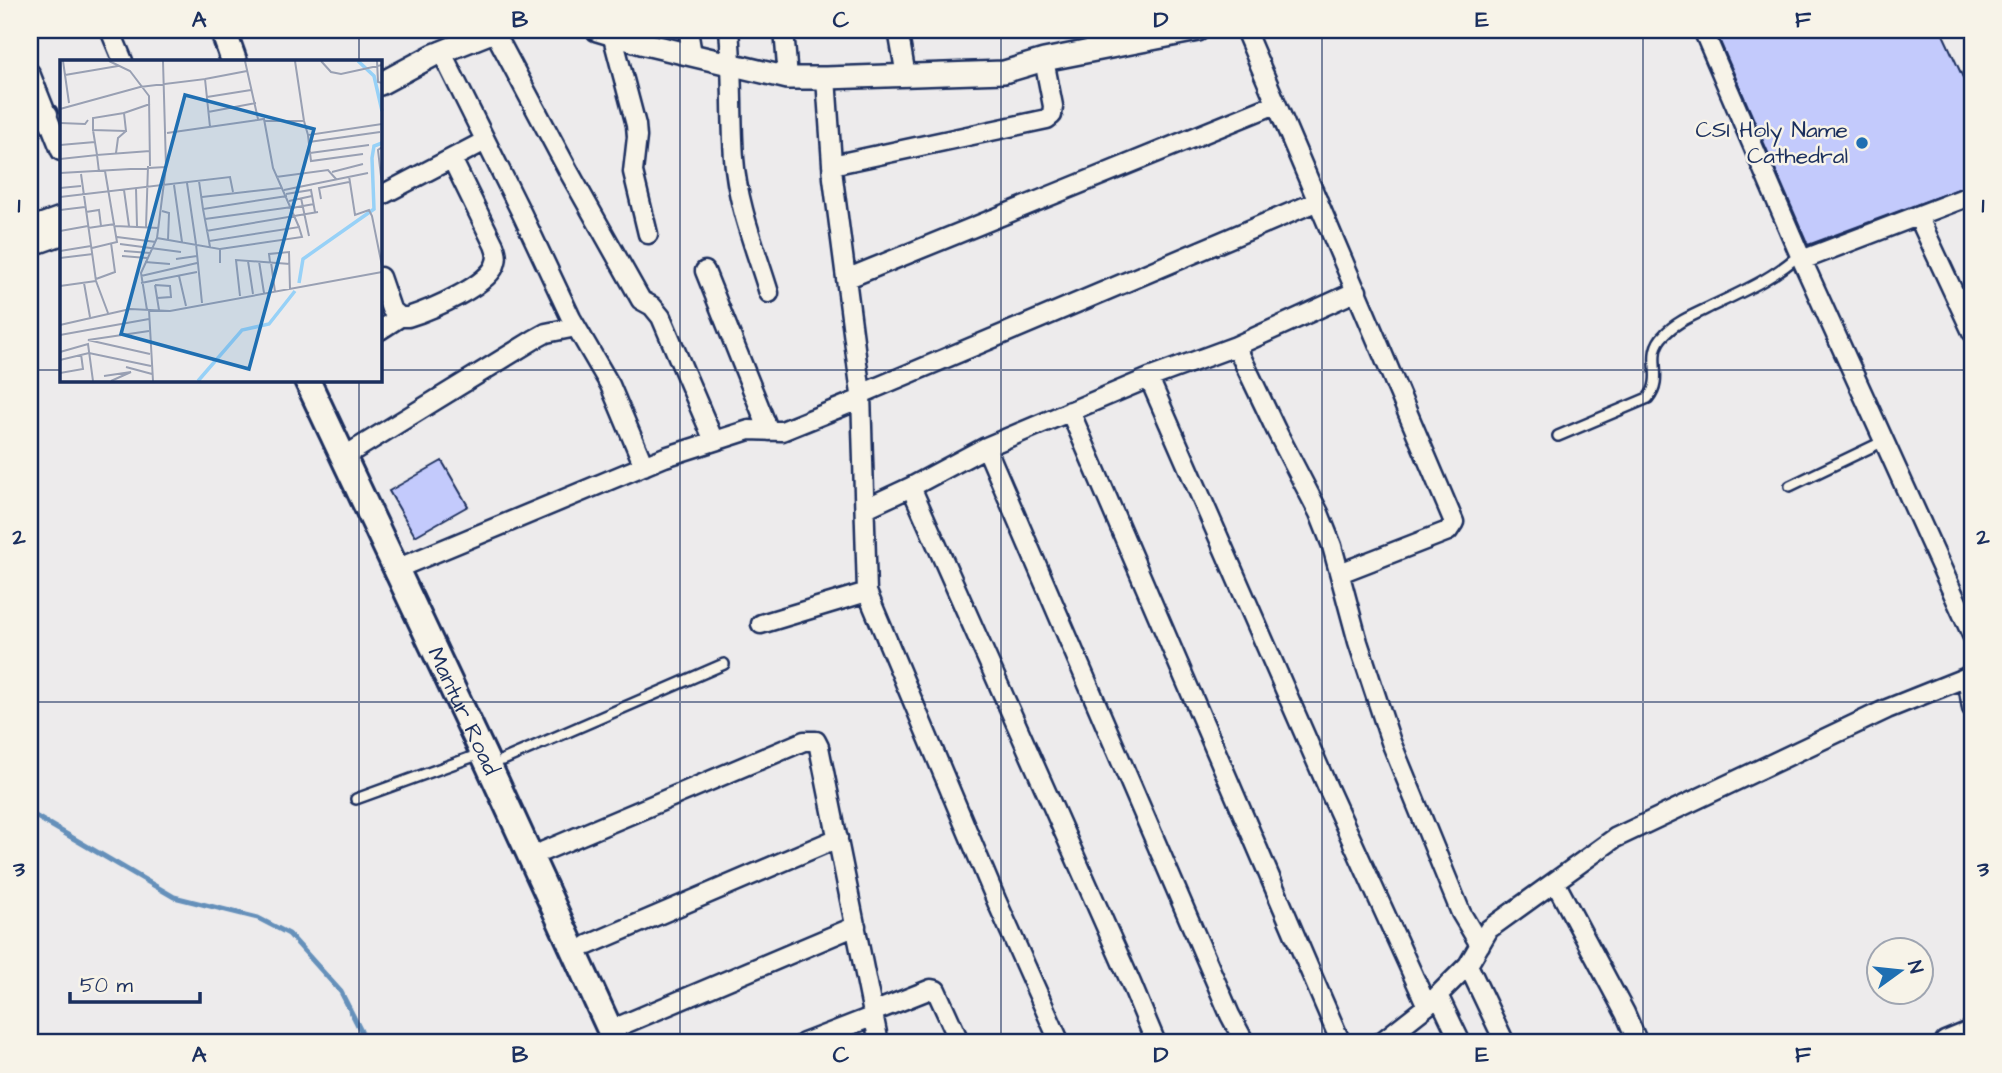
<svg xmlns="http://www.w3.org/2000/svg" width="2002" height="1073" font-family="'Architects Daughter',sans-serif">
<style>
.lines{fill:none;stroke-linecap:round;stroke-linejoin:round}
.stream{stroke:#6590ba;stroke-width:5}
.building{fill:#c3cafc;stroke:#1b2f5e;stroke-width:2}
.service-casing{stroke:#1b2f5e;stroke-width:14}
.minor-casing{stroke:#1b2f5e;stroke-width:23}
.tertiary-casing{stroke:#1b2f5e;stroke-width:26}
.secondary-casing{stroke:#1b2f5e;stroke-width:30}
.service{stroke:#f7f3e8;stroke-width:9}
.minor{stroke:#f7f3e8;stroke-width:18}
.tertiary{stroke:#f7f3e8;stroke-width:21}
.secondary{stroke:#f7f3e8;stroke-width:24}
.grid{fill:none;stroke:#1b2f5e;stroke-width:2;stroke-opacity:0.55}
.poi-dot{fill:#1f6fb2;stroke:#f7f3e8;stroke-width:2.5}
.labels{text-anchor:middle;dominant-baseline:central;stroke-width:5;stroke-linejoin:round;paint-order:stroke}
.poi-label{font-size:23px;fill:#1b2f5e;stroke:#f7f3e8;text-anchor:end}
.street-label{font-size:23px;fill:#1b2f5e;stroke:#f7f3e8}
.inset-river{fill:none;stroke:#97d1f7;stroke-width:3.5}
.inset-road{fill:none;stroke:#99a0b3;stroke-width:2}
.view{fill:#1f6fb2;fill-opacity:0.15;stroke:#1f6fb2;stroke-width:3.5}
.inset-edge{fill:none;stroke:#1b2f5e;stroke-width:3.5}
.neatline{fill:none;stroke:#1b2f5e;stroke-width:2.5}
.grid-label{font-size:23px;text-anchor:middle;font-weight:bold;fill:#1b2f5e}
</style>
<rect width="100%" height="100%" fill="#edebec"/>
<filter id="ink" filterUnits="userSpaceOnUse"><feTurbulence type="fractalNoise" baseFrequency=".0143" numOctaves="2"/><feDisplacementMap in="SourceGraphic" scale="14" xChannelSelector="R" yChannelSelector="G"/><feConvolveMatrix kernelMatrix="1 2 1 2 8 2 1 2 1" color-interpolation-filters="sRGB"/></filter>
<g filter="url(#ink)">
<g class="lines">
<path class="stream" d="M30,813L174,897L258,918L289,934L341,992L367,1043"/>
</g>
<path class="building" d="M1715,30H1941L1972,97V184L1808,245Z
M442,461L468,506L415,536L389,491Z"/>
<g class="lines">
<g class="service-casing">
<path id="service" d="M1558,436L1648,398C1666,376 1643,355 1665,334C1676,322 1692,316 1706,309C1739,293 1773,279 1800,254
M1790,486L1884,441
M503,760L724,664
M356,799L483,753"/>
</g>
<g class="minor-casing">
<path id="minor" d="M110,30L123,61
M688,30L692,54
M729,30C733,73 731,116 734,158C737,204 756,250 769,293
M784,30L788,78
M898,30L906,76
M1245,30L1454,522L1448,531L1340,573
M1703,30L1802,260L1972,635
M494,31L569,172L641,300L652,306L661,317L714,441
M612,34L636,125L637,137L633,172L648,234
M441,51L522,214L571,318L610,385L644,466
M30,73L61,151
M30,121L48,114
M832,165L1047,119L1052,115L1053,106L1044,60
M380,196L485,141
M1918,216L1972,332
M1802,260L1972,195
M705,271L769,431
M380,277L391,309L400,317H408C430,310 491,285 496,262C498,256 496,250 494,245L452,159
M846,279L1276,104
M380,330L400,317
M1236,346L1276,430L1319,513L1332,546L1358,642L1391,742L1461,913L1480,945
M1149,378L1236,346L1357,291
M861,394L1318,201
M1070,411L1341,1043
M986,447L1230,1015L1245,1043
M353,451L535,339L546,333L576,327
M911,487L986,447L1149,378L1328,788L1427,1006
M866,508L911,487L1131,983L1156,1043
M408,564L665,457L749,430L782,431L861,399
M867,592L997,902L1060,1043
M761,624L867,592L861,394L833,178L826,78
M1967,677L1972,708
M544,851L804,741H816L819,747L879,1043
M1555,882L1625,1013L1638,1043
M588,945L838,838
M1468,965L1505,1043
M1438,995L1461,1043
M873,1012L931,989L936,990L960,1043
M622,1025L856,926
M1945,1041L1972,1030
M804,1043L874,1016
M1380,1043L1427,1006L1468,965L1489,929L1615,838L1887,709L1967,677L1972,672"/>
</g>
<g class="tertiary-casing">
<path id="tertiary" d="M597,30L641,43L788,78H826L1004,72L1044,60L1198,30
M380,84L434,55L497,30
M30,229L61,218
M30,245L61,234"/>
</g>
<g class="secondary-casing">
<g id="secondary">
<path d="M223,30L234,61"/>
<path id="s1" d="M307,380L483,753L616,1043"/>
</g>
</g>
<use href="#service" class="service"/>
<use href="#minor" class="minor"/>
<use href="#tertiary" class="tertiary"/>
<use href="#secondary" class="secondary"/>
</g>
</g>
<path class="grid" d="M359,30V61M680,30V1043M1001,30V1043M1322,30V1043M1643,30V1043M30,370H61M380,370H1972M359,380V1043M30,702H1972"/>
<circle class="poi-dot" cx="1862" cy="143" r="7"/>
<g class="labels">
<g class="poi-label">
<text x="1848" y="130">CSI Holy Name<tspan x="1848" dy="26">Cathedral</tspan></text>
</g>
<g class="street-label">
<text stroke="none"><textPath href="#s1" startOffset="366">Mantur Road</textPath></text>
</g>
</g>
<g transform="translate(60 60)">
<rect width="322" height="322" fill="#edebec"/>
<path class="inset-river" d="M298,1L314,16L322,51M239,223L243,199L314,149L312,98L314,86L322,83M138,321L182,270L209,264L235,231"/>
<path class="inset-road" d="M3,1L9,43M49,1L70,11L89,36L90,106M185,1L198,59M235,1L244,61M261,1L271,12L281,14L322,5M317,1L318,22L322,23M5,15L58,6M145,19L187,11M147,37L191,30M0,49L80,27L145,19L150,67M148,52L196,43M64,53L33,58V70L66,71L64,53L90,44M205,61H244L248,75M0,63L25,64L28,60M33,70L37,95L90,91M107,73L204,59L213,108L239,167M249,82L320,72M0,85L35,82M322,87L318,90L322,125M56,93L58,78L66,71M250,93L309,85M303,94L251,101L248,75L322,64M0,99L37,95L39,112M272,112L303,104M0,113L106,107M21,114L36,221L48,253M289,116L295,155L309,150L312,156L322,206M216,117L268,110L276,119M139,121L143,149M127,123L136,184M114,125L122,182M0,128L21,126M76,128L77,166M64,130L69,166M224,130L308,113M226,134L251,130L255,152M0,137L170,117L173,132M142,137L221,128M241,138L249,176M261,139L259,128L289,122M229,141L252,136M232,148L254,144M0,150L25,147M102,151L109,153L108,180M26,152L39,150L41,166M145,159L232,147M55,166L99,168M86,167L88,106M28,168L55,164M0,171L28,166M146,171L258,152M57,177L96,182M97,178L160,189V203M149,181L143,149L227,136M60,184L121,192M136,184L142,243M150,187L149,181L239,167L242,177L160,189M32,188L57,182L45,111M0,191L31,186M64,191L90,193M62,196L87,198M0,198L33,194M116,199L137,196M188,201L193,234M199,201L204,233M85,202L110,204M210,202L209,194L229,192L230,229M211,202L215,232M81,216L137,203M119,216L126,246M36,219L55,212L51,183M24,223L30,257M81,223L137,212M95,225L110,226L111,237L97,238M95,225L99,250M0,226L36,221M180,236L176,200L230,204M87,250L81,213L97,178L106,107L103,1M89,250L93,321M0,265L70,249L110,251L322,212M89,271L28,280L90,294M0,275L89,259M0,292L28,284L33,321M0,300L29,293L91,306M66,307L92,314M0,313L23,309L21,294M44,316L71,312L51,321"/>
<path class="view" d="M125,35L254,69L189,309L61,274Z"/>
<rect width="322" height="322" class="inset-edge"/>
</g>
<rect width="2002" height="1073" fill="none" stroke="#f7f3e8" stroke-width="77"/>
<g transform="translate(1900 971) rotate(75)"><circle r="33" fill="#f7f3e8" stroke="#9fa5b1" stroke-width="2"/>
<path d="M0-5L12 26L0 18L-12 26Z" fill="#1f6fb2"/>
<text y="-10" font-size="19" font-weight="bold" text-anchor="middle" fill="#1b2f5e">N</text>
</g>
<path d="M70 992v10h130v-10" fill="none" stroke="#1b2f5e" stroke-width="3.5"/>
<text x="80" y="992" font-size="21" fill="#1b2f5e" stroke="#f7f3e8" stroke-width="5" paint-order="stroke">50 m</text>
<rect x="38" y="38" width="1926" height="996" class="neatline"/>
<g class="grid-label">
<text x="199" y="27">A</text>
<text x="520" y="27">B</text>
<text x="841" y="27">C</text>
<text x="1161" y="27">D</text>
<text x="1482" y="27">E</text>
<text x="1803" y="27">F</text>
<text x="19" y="212">1</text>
<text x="1983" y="212">1</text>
<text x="19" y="544">2</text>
<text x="1983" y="544">2</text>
<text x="19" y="876">3</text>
<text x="1983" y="876">3</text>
<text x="199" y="1062">A</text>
<text x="520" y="1062">B</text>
<text x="841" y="1062">C</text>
<text x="1161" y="1062">D</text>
<text x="1482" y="1062">E</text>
<text x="1803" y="1062">F</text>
</g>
</svg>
